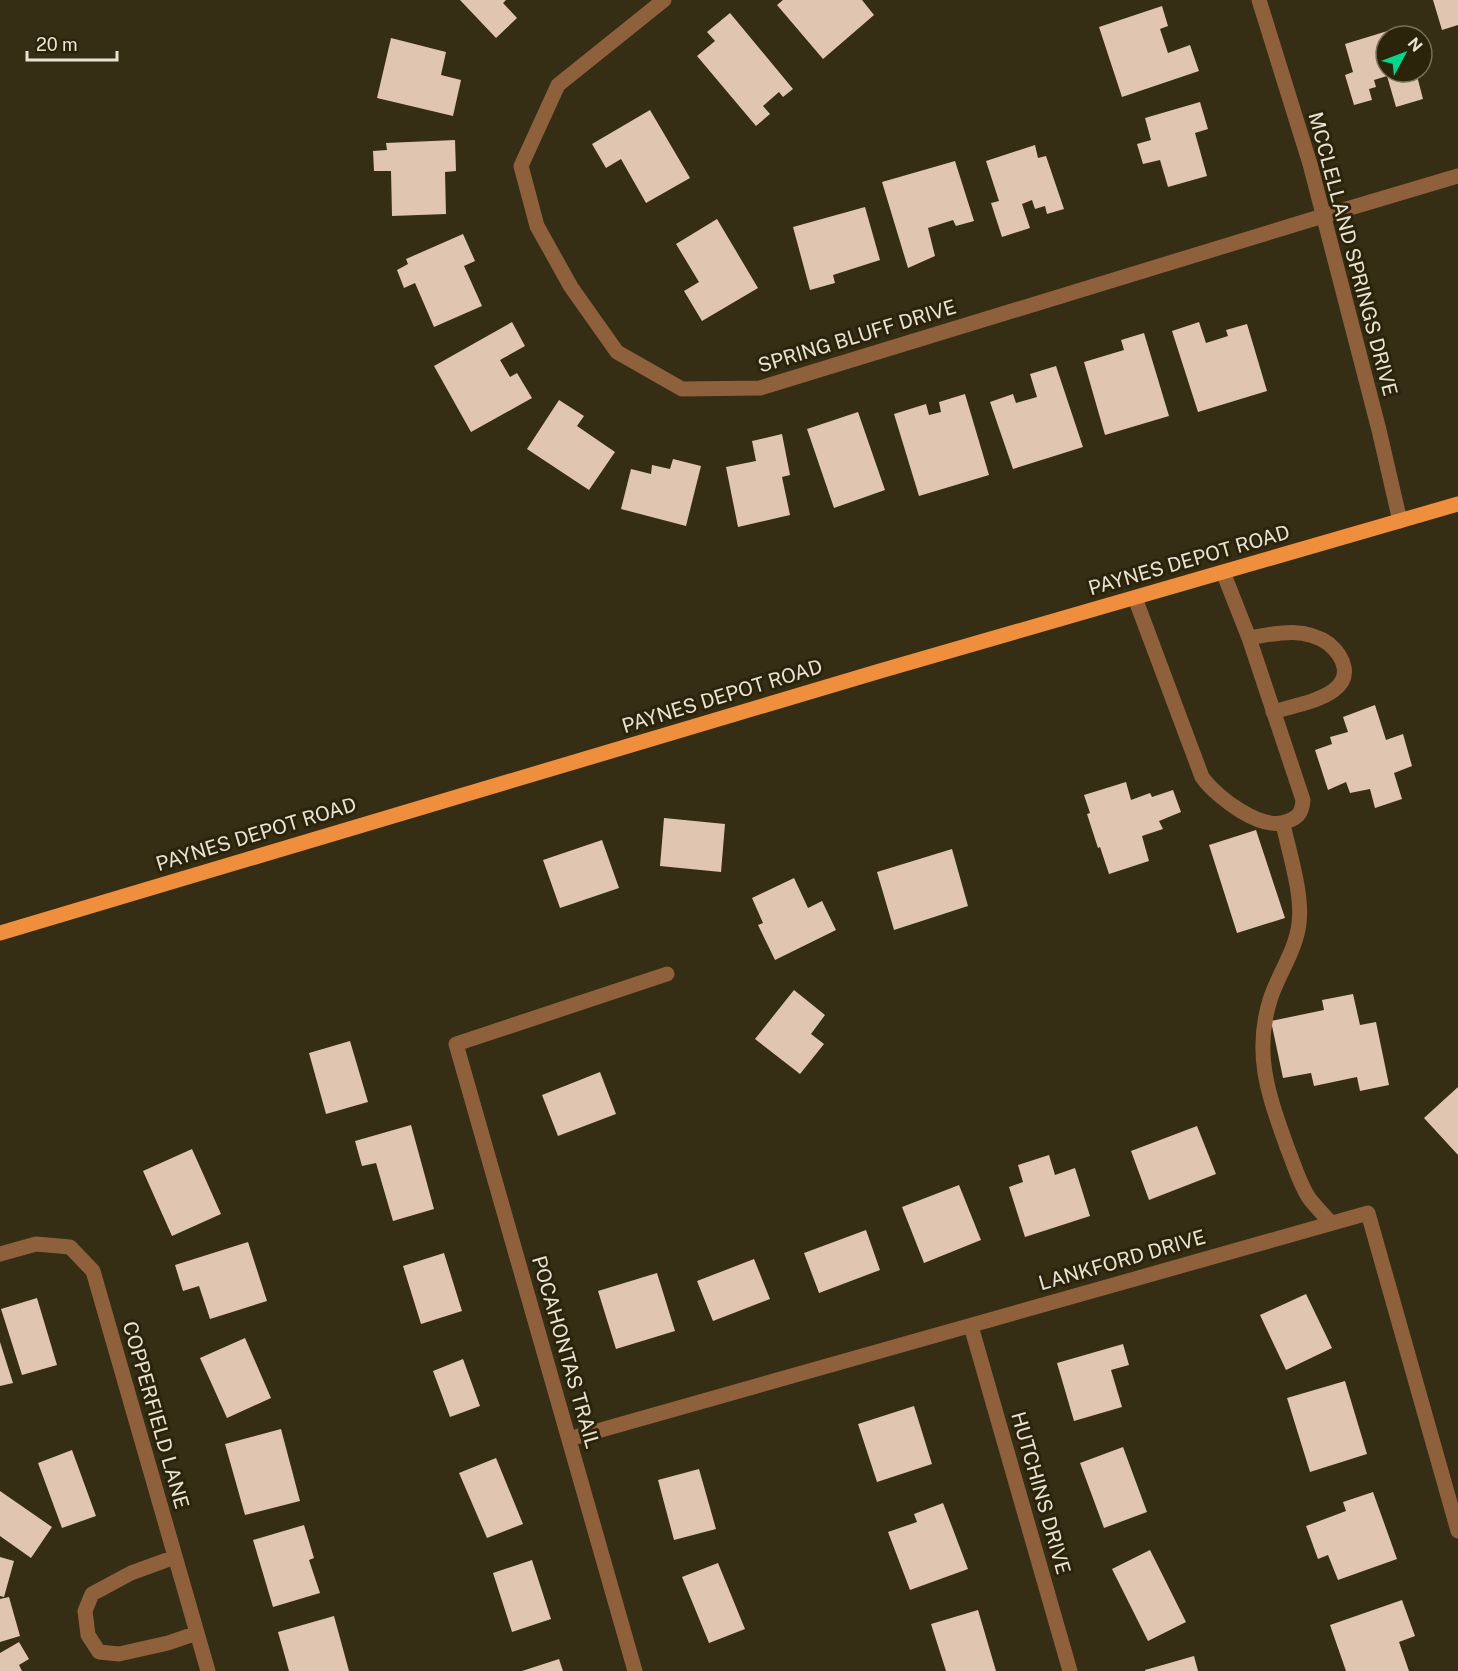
<svg xmlns="http://www.w3.org/2000/svg" width="1458" height="1671" font-family="'Public Sans',sans-serif">
<style>
.building{fill:#e0c6b1}
.lines{fill:none;stroke-linecap:round;stroke-linejoin:round}
.minor{stroke:#8f603c;stroke-width:15}
.major{stroke:#ef8f3d;stroke-width:15}
.labels{text-anchor:middle;dominant-baseline:central;stroke-width:6;stroke-linejoin:round;paint-order:stroke}
.street-label{font-size:20px;fill:#e8e3d4;stroke:#2b230a}
</style>
<rect width="100%" height="100%" fill="#352d14"/>
<path class="building" d="M460,0H506L503,3L517,18L496,38Z
M783,0H862L874,15L823,59L777,5Z
M1433,0H1458V25L1442,30Z
M1162,6L1168,26L1160,29L1168,53L1190,45L1199,71L1122,97L1099,27Z
M730,13L793,89L783,97L779,92L763,106L770,114L756,126L697,56L715,41L707,32Z
M1394,29L1396,36H1386V72H1416L1423,99L1396,107L1387,76L1374,80L1376,87L1369,89L1372,100L1354,105L1345,75L1353,72L1345,44Z
M391,38L446,52L441,75L461,80L453,116L377,98Z
M1200,102L1208,129L1195,133L1207,176L1168,187L1160,160L1143,164L1137,144L1151,140L1145,118Z
M650,110L690,178L646,203L621,159L606,168L592,144Z
M455,140L456,171L445,172L446,214L392,216L391,171H374L373,151L387,150L386,143Z
M1035,145L1038,158L1046,156L1064,209L1047,214L1045,206L1035,209L1032,200L1022,204L1030,228L1002,237L991,203L999,201L986,161Z
M955,161L974,221L956,226L953,220L928,228L935,256L908,268L882,182Z
M865,207L880,260L833,275L835,283L810,290L793,227Z
M717,219L758,288L702,321L684,291L699,282L676,244Z
M463,234L475,261L464,266L482,306L434,327L415,283L404,288L397,270L408,264L406,259Z
M512,322L525,346L500,360L510,377L517,373L532,398L471,432L434,366Z
M1199,322L1206,343L1228,336L1226,330L1247,324L1267,391L1198,412L1172,331Z
M1144,333L1169,416L1105,435L1084,362L1124,350L1121,340Z
M1056,366L1083,447L1013,469L990,402L1013,394L1016,403L1037,397L1030,374Z
M965,394L989,475L919,496L894,414L926,404L929,415L941,412L939,402Z
M559,400L584,416L577,426L615,452L589,490L527,449Z
M858,412L885,490L834,508L807,429Z
M782,434L790,475L782,477L790,515L738,527L726,467L756,461L752,441Z
M673,459L701,466L686,526L621,509L631,469L651,474L652,465L670,469Z
M1375,705L1386,740L1403,734L1412,766L1394,773L1402,799L1375,808L1370,789L1350,793L1346,782L1328,790L1315,750L1332,744L1330,737L1348,732L1343,717Z
M1126,782L1131,800L1150,793L1152,797L1173,790L1181,812L1159,821L1163,829L1142,836L1149,861L1109,874L1100,847L1098,848L1087,814L1090,813L1084,795Z
M664,818L725,824L721,872L660,866Z
M1256,830L1285,918L1237,933L1209,845Z
M602,840L619,888L560,908L543,860Z
M952,849L968,906L894,930L877,872Z
M794,878L808,908L822,901L836,930L775,960L758,925L763,923L752,898Z
M794,990L825,1015L811,1034L824,1044L800,1074L755,1039Z
M1353,994L1360,1025L1376,1022L1389,1085L1360,1091L1357,1077L1314,1086L1311,1073L1283,1078L1271,1021L1324,1010L1322,1000Z
M350,1041L368,1102L326,1114L309,1053Z
M600,1072L616,1114L558,1136L542,1095Z
M1458,1087V1155L1424,1118Z
M411,1125L434,1209L393,1221L376,1163L362,1166L355,1141Z
M1197,1126L1216,1174L1149,1200L1131,1151Z
M192,1149L221,1214L172,1236L143,1171Z
M1049,1155L1055,1175L1075,1168L1090,1216L1025,1237L1009,1187L1023,1182L1018,1165Z
M959,1185L981,1240L924,1263L902,1207Z
M866,1230L880,1270L819,1293L804,1253Z
M248,1242L267,1301L210,1319L199,1286L183,1291L175,1265Z
M444,1253L462,1311L421,1324L403,1266Z
M754,1259L770,1299L713,1321L697,1281Z
M657,1273L675,1331L616,1349L598,1291Z
M1306,1294L1332,1348L1286,1370L1260,1315Z
M37,1298L57,1365L22,1375L1,1309Z
M245,1338L271,1398L227,1418L200,1358Z
M0,1342L13,1383L0,1386Z
M1123,1344L1129,1365L1111,1370L1122,1407L1074,1421L1057,1363Z
M463,1359L480,1406L450,1417L433,1371Z
M1345,1381L1367,1454L1310,1472L1287,1398Z
M914,1406L932,1464L877,1482L858,1424Z
M281,1429L300,1501L245,1515L225,1444Z
M1123,1447L1147,1512L1104,1528L1080,1463Z
M72,1450L96,1516L62,1528L38,1463Z
M496,1458L523,1524L487,1538L459,1473Z
M699,1469L716,1529L674,1540L658,1480Z
M0,1491L52,1527L31,1558L0,1536Z
M1373,1492L1397,1559L1338,1580L1328,1555L1318,1559L1306,1526L1346,1511L1343,1502Z
M943,1503L968,1569L910,1590L888,1532L917,1522L914,1514Z
M304,1525L314,1558L309,1560L320,1593L273,1607L253,1540Z
M1150,1550L1186,1622L1148,1641L1112,1569Z
M0,1557L14,1561L4,1597L0,1596Z
M532,1560L551,1619L512,1632L493,1573Z
M718,1563L745,1629L709,1643L682,1577Z
M9,1597L20,1636L0,1642V1599Z
M1402,1600L1415,1636L1399,1642L1409,1671H1346L1330,1625Z
M978,1610L996,1671H946L931,1624Z
M334,1616L349,1671H289L278,1632Z
M19,1642L29,1659L19,1665L22,1671H0V1653Z
M1194,1656L1198,1671H1145V1670Z
M559,1659L563,1671H522Z"/>
<g class="lines">
<path class="minor" d="M664,0L558,85L521,166L537,226L571,287L617,352L682,389L760,388L1323,216L1458,176
M1259,0L1310,164L1379,430L1400,521
M1135,598L1202,777C1216,797 1263,833 1288,821C1299,817 1302,812 1303,800L1249,638L1223,572
M1249,638C1276,633 1305,626 1329,644C1336,650 1342,657 1344,667C1346,677 1342,684 1334,690C1318,702 1292,706 1273,712
M1283,824C1289,852 1303,895 1299,923C1296,951 1278,974 1270,1000C1253,1055 1269,1096 1287,1147C1294,1164 1299,1183 1309,1198C1315,1206 1323,1214 1330,1222
M0,1254L36,1244L70,1247L93,1271L208,1671
M971,1326L1070,1671
M569,1439L1368,1213L1458,1531
M175,1557L131,1573L92,1594L85,1611L88,1635L99,1652L119,1654L168,1643L197,1633
M635,1671L456,1044L667,974"/>
<path class="major" d="M0,933L880,671L1458,504"/>
</g>
<g class="labels">
<g class="street-label">
<text transform="translate(1353 254) rotate(75)">MCCLELLAND SPRINGS DRIVE</text>
<text transform="translate(857 336) rotate(-17)">SPRING BLUFF DRIVE</text>
<text transform="translate(1189 560) rotate(-16)">PAYNES DEPOT ROAD</text>
<text transform="translate(722 696) rotate(-17)">PAYNES DEPOT ROAD</text>
<text transform="translate(256 834) rotate(-17)">PAYNES DEPOT ROAD</text>
<text transform="translate(1122 1260) rotate(-16)">LANKFORD DRIVE</text>
<text transform="translate(566 1352) rotate(74)">POCAHONTAS TRAIL</text>
<text transform="translate(156 1415) rotate(74)">COPPERFIELD LANE</text>
<text transform="translate(1041 1493) rotate(74)">HUTCHINS DRIVE</text>
</g>
</g>
<g transform="translate(1404 54) rotate(49)"><circle r="28" fill="#2b230a" stroke="#77705b" stroke-width="1.5"/>
<path d="M0-4.5L10 22L0 15L-10 22Z" fill="#00d98c"/>
<text y="-9" font-size="16" font-weight="bold" text-anchor="middle" fill="#e8e3d4">N</text>
</g>
<path d="M27 51v9h90v-9" fill="none" stroke="#e8e3d4" stroke-width="3"/>
<text x="36" y="51" font-size="18" fill="#e8e3d4" stroke="#2b230a" stroke-width="4.5" paint-order="stroke">20 m</text>
</svg>
